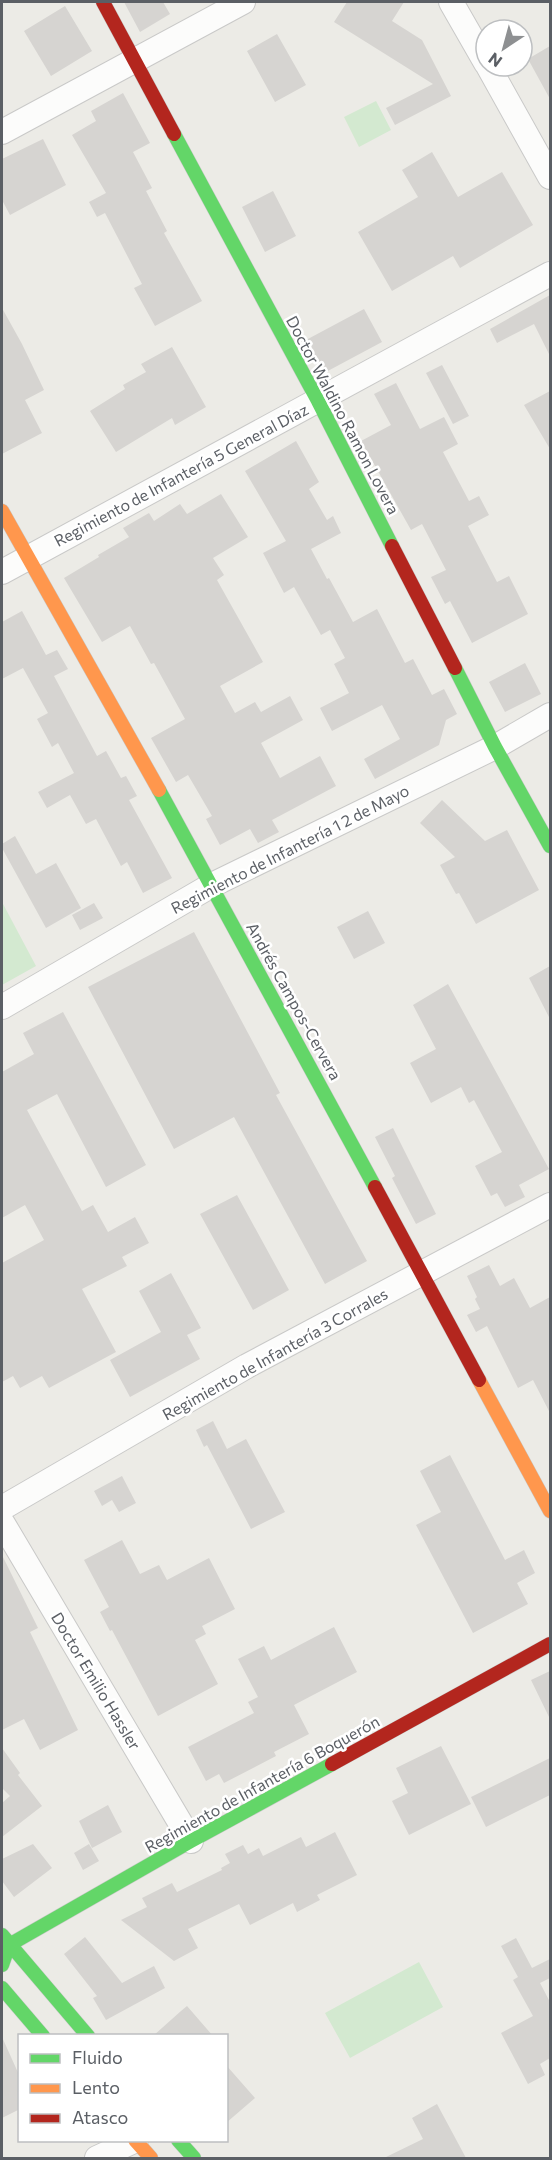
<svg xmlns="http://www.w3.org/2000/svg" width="552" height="2160" font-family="Commissioner,sans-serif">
<rect width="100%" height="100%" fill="#ecebe6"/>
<path fill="#d3e9d0" d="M376 101 391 130 359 147 344 117Z
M2 902 36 966 2 985Z
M419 1962 443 2007 350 2058 325 2013Z"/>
<path fill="#d6d4d1" d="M124 2H163L170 14 140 32Z
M347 2H404L392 21 422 40 451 96 395 125 386 108 433 84 334 22Z
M65 6 92 51 51 76 24 31Z
M277 34 306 85 275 102 247 51Z
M550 46V99L528 59Z
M123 93 150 143 133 152 152 188 146 191 167 231 164 233 202 301 155 326 134 288 142 284 105 213 97 217 89 202 106 193 72 135 96 121 91 111Z
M43 139 66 185 10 215 2 200V159Z
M432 152 458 197 502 172 533 225 460 268 453 256 392 291 358 232 418 197 402 170Z
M273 191 296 236 265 252 242 207Z
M550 295V356L534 324 497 343 490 329Z
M2 308 22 344 44 390 25 400 42 433 2 454Z
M364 309 382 342 324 373 306 340Z
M172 347 206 407 175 425 172 418 116 452 90 411 125 389 123 385 146 372 141 364Z
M442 365 469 416 453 424 426 373Z
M396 383 420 429 444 417 458 444 443 452 469 501 479 496 489 515 468 526 497 582 509 576 528 614 472 643 450 601 445 604 431 577 446 570 422 524 411 530 361 441 391 425 374 394Z
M550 391V449L524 405Z
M296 441 319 482 309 489 327 520 333 516 341 533 311 549 327 579 329 578 353 622 377 609 405 663 413 659 432 695 444 689 457 714 446 720 439 745 375 779 364 759 400 739 382 705 332 731 320 708 349 693 334 664 345 658 330 630 321 635 294 587 284 593 263 553 286 541 245 471Z
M221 494 248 537 213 558 224 575 217 580 263 662 220 686 235 713 255 702 261 712 290 696 303 720 261 743 280 778 320 756 336 786 272 820 279 832 258 843 250 829 220 845 206 819 212 816 188 775 176 782 151 738 185 719 154 663 151 664 130 626 102 642 64 578 99 557 98 555 129 537 123 528 149 513 154 521 180 504 187 514Z
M22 611 46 655 57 650 68 669 54 676 97 756 106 751 121 778 126 776 137 796 129 800 172 878 143 893 127 862 121 866 96 819 86 824 70 795 47 808 38 792 74 773 58 743 52 747 37 719 48 713 23 668 2 679V622Z
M525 663 541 694 505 712 489 682Z
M442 800 485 841 507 830 539 890 476 924 459 893 456 894 440 865 455 857 420 823Z
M15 836 36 874 56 863 81 908 46 928 2 848V844Z
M94 903 103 918 80 930 72 915Z
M368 911 385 943 354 959 337 927Z
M194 932 280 1093 276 1095 367 1261 325 1284 234 1117 174 1149 88 987Z
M550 966V1019L529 978Z
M448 984 549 1169 519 1185 525 1197 505 1207 497 1193 491 1196 475 1166 502 1152 474 1100 469 1103 461 1087 431 1103 410 1063 436 1049 413 1005Z
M63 1012 146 1165 106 1187 57 1094 27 1110 82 1211 93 1205 108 1232 135 1217 149 1243 122 1257 127 1266 82 1289 116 1352 49 1388 42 1376 20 1388 13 1376 2 1382V1263L44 1240 25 1205 2 1218V1072L34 1054 23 1033Z
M393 1128 436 1214 416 1224 392 1178 395 1176 375 1137Z
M237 1195 289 1290 253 1310 200 1214Z
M489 1265 500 1286 514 1278 530 1308 550 1297V1413L533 1380 518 1388 487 1326 476 1332 467 1315 480 1309 475 1299 477 1297 467 1276Z
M171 1273 201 1328 187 1335 200 1359 130 1397 110 1360 161 1332 139 1291Z
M213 1421 227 1449 246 1439 285 1512 251 1529 207 1445 204 1447 196 1430Z
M450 1455 505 1560 524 1550 535 1573 517 1583 528 1604 473 1633 416 1525 441 1512 420 1471Z
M122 1476 136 1503 119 1512 112 1500 102 1506 94 1491Z
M122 1540 140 1574 159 1565 167 1580 209 1558 235 1609 202 1626 206 1634 195 1640 218 1684 158 1716 112 1630 110 1631 100 1612 109 1607 84 1560Z
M2 1555 38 1628 30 1632 78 1730 40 1750 24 1719 2 1730Z
M334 1627 357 1672 294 1705 309 1734 274 1752 276 1756 224 1783 219 1774 206 1781 188 1747 254 1713 248 1702 258 1697 238 1659 264 1646 271 1660Z
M550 1671V1719L531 1680Z
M441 1746 471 1804 409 1835 392 1801 408 1793 396 1768Z
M2 1748 20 1773 18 1775 42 1806 2 1837V1803L10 1796 2 1788Z
M550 1758V1795L486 1827 471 1797Z
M108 1805 122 1832 92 1848 79 1821Z
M335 1832 357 1875 317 1895 320 1900 297 1912 293 1903 250 1925 239 1904 188 1929 198 1948 174 1961 121 1920 147 1907 142 1898 172 1883 177 1892 222 1870 221 1868 230 1863 225 1854 243 1845 248 1854 259 1848 263 1856 301 1837 306 1847Z
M33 1844 52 1868 14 1897 2 1881V1859Z
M89 1844 99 1861 83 1870 74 1853Z
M85 1937 122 1983 154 1966 165 1988 106 2020 93 1998 97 1996 64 1954Z
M516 1938 532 1968 550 1959V1978L540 1983 550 2002V2058L540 2064 545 2075 528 2084 501 2033 533 2016 513 1980 518 1977 501 1946Z
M187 2006 213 2036H153L181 2011Z
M2 2037 20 2077V2109L2 2118Z
M226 2065 255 2098 226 2123Z
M437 2104 466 2158H384L423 2139 412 2118Z"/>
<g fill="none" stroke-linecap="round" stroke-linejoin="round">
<defs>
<path id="street" d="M451 2 486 63
M488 66 550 177
M2 132 243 2
M2 572 550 274
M2 1007 212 885 495 747 550 715
M2 1508 247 1366 550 1205
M2 1522 191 1841
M97 2158 136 2140"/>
<path id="fast" d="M174 134 318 401 392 546
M455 668 495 747 550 846
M159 790 375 1187
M2 1935 88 2036
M2 1965 9 1945 191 1841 332 1764
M2 1988 43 2036
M178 2140 194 2158"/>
<path id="slow" d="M2 511 159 790
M479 1380 550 1511
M135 2140 151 2158"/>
<path id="jam" d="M103 2 174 134
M392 546 455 668
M375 1187 479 1380
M332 1764 550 1644"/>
</defs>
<use href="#street" stroke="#c9c9c8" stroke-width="26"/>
<use href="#fast" stroke="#c8c9c8" stroke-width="15"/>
<use href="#slow" stroke="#c8c9c8" stroke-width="15"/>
<use href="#jam" stroke="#c8c9c8" stroke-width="15"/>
<use href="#street" stroke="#fcfcfb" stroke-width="24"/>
<use href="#fast" stroke="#63d668" stroke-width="14"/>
<use href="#slow" stroke="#ff974d" stroke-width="14"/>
<use href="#jam" stroke="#b3261e" stroke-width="14"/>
</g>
<g text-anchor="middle" stroke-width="5" stroke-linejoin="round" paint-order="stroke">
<g font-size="16" fill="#5b5f65" stroke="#fff">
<text transform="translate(343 415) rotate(62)" y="6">Doctor Waldino Ramon Lovera</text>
<text transform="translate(181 475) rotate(-28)" y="6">Regimiento de Infantería 5 General Díaz</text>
<text transform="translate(290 849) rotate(-27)" y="6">Regimiento de Infantería 1 2 de Mayo</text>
<text transform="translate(294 1001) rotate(61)" y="6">Andrés Campos-Cervera</text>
<text transform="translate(275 1354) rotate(-29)" y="6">Regimiento de Infantería 3 Corrales</text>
<text transform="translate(96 1681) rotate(59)" y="6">Doctor Emilio Hassler</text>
<text transform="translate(262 1784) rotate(-29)" y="6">Regimiento de Infantería 6 Boquerón</text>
</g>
</g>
<rect width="552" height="2160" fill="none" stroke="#5b5f65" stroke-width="6"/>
<rect x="18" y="2034" width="210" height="108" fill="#ffffff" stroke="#bdbfc1" stroke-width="1.5"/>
<rect x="30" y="2054" width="30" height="9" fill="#63d668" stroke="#bdbfc1" stroke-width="1.5"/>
<text x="72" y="2064" font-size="18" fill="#5b5f65">Fluido</text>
<rect x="30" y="2084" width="30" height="9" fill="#ff974d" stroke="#bdbfc1" stroke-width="1.5"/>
<text x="72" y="2094" font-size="18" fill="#5b5f65">Lento</text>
<rect x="30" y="2114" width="30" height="9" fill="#b3261e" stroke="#bdbfc1" stroke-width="1.5"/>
<text x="72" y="2124" font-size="18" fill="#5b5f65">Atasco</text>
<g transform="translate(504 48) rotate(216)"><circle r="28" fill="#ffffff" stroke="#bdbfc1" stroke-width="1.5"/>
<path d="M0-4.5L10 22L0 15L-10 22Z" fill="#8e9092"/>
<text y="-9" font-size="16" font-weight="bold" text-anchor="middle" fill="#5b5f65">N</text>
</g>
</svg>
